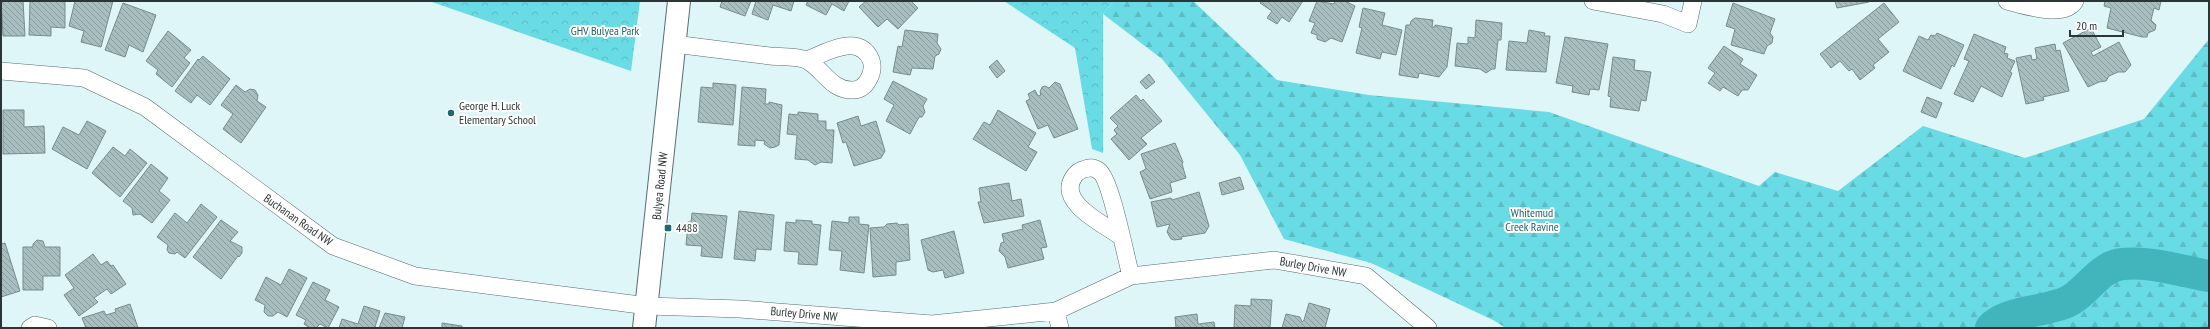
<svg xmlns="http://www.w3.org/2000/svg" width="2210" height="329" font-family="'PT Sans Narrow',sans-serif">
<defs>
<pattern id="forest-firs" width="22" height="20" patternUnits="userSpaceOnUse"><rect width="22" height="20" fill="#68dbe4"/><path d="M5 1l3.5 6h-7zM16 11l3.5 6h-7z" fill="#5abdc4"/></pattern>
<pattern id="park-crowns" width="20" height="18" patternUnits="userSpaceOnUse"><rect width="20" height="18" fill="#68dbe4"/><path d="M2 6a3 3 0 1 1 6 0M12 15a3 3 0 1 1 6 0" fill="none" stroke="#5abdc4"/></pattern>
<pattern id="building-back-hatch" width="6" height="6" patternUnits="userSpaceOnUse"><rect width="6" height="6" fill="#a7bfc0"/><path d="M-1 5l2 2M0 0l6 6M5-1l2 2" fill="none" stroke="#889c9d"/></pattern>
</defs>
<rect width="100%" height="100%" fill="#def6f8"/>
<path fill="url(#forest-firs)" d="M1114 1H1193L1277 80 1369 95 1549 112 1759 186 1775 172 1838 191 1923 126 2025 158 2144 119 2209 39V328H1506L1493 320 1371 263 1284 239 1240 155 1162 59 1103 14Z"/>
<path fill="url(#park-crowns)" d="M429 1H640L631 71Z
M1004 1H1114L1103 14V153L1092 149 1075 48Z"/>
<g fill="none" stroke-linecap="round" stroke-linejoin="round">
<path stroke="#41b4bc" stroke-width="32" d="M1991 328C2006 311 2045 312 2067 302 2087 293 2098 267 2122 264 2151 261 2181 271 2209 276"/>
</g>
<path fill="url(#building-back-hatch)" stroke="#768d8e" d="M1 1H23L25 36H3Z
M30 1H65V28L51 27V36L29 35Z
M75 1H113L101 47 81 42 84 31 69 26Z
M722 1H751L745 16 720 7Z
M756 1H794L791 11 773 5 768 20 752 14Z
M808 1H849L844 11 832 4 826 15 806 5Z
M866 1H911L918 8 898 29 887 19 878 27 859 7Z
M1262 1H1303L1289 22 1282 17 1277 24 1267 18 1272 11 1260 3Z
M1317 1 1334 4 1335 1H1345L1355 6 1342 42 1331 38 1325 42 1317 39V35L1311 33 1315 23 1309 21Z
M1835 1H1869V2L1837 8Z
M2105 1H2161L2159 10 2154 8 2151 20 2156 25 2155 30 2148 33 2147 37H2142L2107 28 2111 8 2104 6Z
M123 3 156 15 143 52 129 45 125 57 105 50Z
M1733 3 1775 19 1770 33 1773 37 1772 43 1767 46 1764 54 1731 45 1735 29 1726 26Z
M1884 3 1899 22 1878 39 1889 52 1873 65 1875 68 1860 80 1852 69 1849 71 1840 61 1831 68 1820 54Z
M1363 8 1385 13 1382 25 1402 30 1396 55 1382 52 1380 59 1356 53 1362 28 1359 27Z
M1415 18 1433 20 1432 27H1435V25L1452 28 1447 67 1439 77 1419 73 1418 78 1399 75 1406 25H1410L1411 21Z
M1476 20 1502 23 1501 40H1498L1495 69H1492L1486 73 1480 69 1455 66 1457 43 1468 44V37L1475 38Z
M2091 28 2101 47 2091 52 2093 56 2119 42 2131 65 2125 72H2118L2109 76 2106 81 2099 82 2088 87 2063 43Z
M905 30 938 34 937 43 941 49 939 54 935 56 933 69 912 68 910 75 893 72 898 46 902 47Z
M1529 30 1545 33 1544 36H1550L1546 72 1506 70 1509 41 1527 43Z
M168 31 191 50 184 58 190 63 172 87 156 74 158 70 146 61Z
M1937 33 1964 45 1954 67 1952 65 1941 89 1903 71 1919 36 1928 40 1931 35 1935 36Z
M1974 34 2006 47 2004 53 2008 54 2007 58 2015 61 2010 72 2012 73 2002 97 1981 86 1973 102 1954 94 1969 61 1964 59Z
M1565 37 1608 44 1599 90 1590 89 1589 95 1572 92 1573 86 1556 83Z
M2055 44 2056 51 2060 50 2069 91 2043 97 2044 100 2026 104 2016 58 2031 55 2032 60 2037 59 2035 48Z
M1724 46 1743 59 1740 64 1757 75 1748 90H1742L1738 96 1723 87 1720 91 1708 83 1715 73 1708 68Z
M203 56 230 79 210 105 197 95 191 103 175 91 198 59 199 60Z
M1613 57 1635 60 1634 70 1651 72 1646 101 1641 100 1639 111 1610 107 1611 97 1608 96Z
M997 60 1005 71 997 78 989 67Z
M1149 74 1155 82 1146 89 1140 82Z
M893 81 927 99 923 106 925 112 922 117H919L910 134 886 121 894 105 884 99Z
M1055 82 1060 84 1078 129 1054 138 1048 125 1038 129 1026 101 1030 99 1028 94 1035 90 1038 96 1041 95 1040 92 1042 87 1045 86 1049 88Z
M713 83 736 85 733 125 698 122 701 87 713 88Z
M236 85 245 92 250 89 255 90 258 95 257 101 266 107 241 143 223 129 233 114 221 105Z
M742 87 766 89 765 104H769V102L782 105 779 145 775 147 770 148 764 144 765 141 755 140V146L738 145Z
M1136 95 1141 101 1143 99 1162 121 1141 138 1147 144 1129 160 1111 139 1117 134 1114 130 1118 126 1110 118Z
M1927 97 1942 103 1936 118 1921 112Z
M3 110H24V127L44 126 45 153 3 154Z
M998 110 1036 133 1028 147 1037 152 1026 171 973 139 984 122 990 125Z
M798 112 818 114V121H826V130H834L832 163 821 162 815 165 808 160 795 159 797 135 787 134 789 114 798 115Z
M858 116 861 126 876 121 885 151 881 158 854 166 846 142 843 143 837 123Z
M87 121 106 131 87 169 52 149 63 127 79 135Z
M1175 143 1183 162 1182 164 1186 178 1170 183 1172 192 1150 199 1140 172 1146 169 1141 154Z
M113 147 125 156 130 149 147 163 120 197 92 173Z
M151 164 168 178 159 191 170 200 152 223 140 214 133 215 132 208 123 201Z
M1240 177 1244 189 1222 195 1219 183Z
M1009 183 1012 201 1021 199 1024 216 984 223 978 202H981L979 188Z
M1199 192 1209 226 1205 233 1181 237 1182 239 1174 240 1171 239 1167 232 1170 224 1157 227 1151 202 1171 198 1172 200Z
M201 204 217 217 185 258 177 252 175 254 169 253 167 250 168 245 157 237 175 213 187 223Z
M739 211 774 215 771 250 756 249 755 261 734 259Z
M692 213 727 216 722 258 701 256 702 246 686 245 688 222H691Z
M849 217H859V224L869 225 864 273 840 270 842 251 829 250 832 221 849 223Z
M221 220 238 232 230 241 242 247V253L239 257 238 256 221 279 193 257Z
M796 220 812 221V224L821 225 817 265 798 264 799 252 784 251 786 222 796 223Z
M1040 220 1047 247 1041 248 1044 259 1008 268 1005 257 999 251 1001 243 1004 242 1002 234 1023 229 1022 225Z
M897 223 899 225 908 224 910 260 896 262V275L873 277 870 228 884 227 887 224Z
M954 231 964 273 945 278 943 270 933 272 928 270 921 240Z
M37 240 43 241 45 247H60V276H43V290H23V247H33V244Z
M5 243 20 291 1 297V244Z
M93 254 101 265 107 261 111 266 113 265 126 284 111 294 107 289 94 298 98 302 79 316 64 295 74 288 65 275Z
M289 269 307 278 287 317 278 312 273 316H268L264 312 265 305 255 300 266 277 281 285Z
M313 282 330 290 325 300 339 307 328 328 320 324 316 328H310L304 324 306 320 296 315Z
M1251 299 1272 300 1270 328H1234L1235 305 1251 306Z
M1309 303 1330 309 1325 328H1282L1286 314 1300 317 1302 322 1304 320Z
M130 304 138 328H86L82 318 104 311 106 315 116 312 115 309Z
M364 306 380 311 375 327 378 328H339L342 319 358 324Z
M385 313 405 317 402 328H379Z
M1197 314 1198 324 1214 322 1215 328H1176L1175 317Z
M442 323 462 326V328H442Z"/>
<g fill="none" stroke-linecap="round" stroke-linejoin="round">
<defs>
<path id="street" d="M1593 1 1663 14 1688 24 1693 1
M2007 1C2023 5 2064 19 2075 1
M674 44C706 48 738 52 770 56 781 57 796 56 806 60 822 67 831 92 854 90 867 89 875 71 871 60 859 32 825 53 807 60
M1 71 84 78 145 107 333 246 415 276 648 306 740 309 932 324 1056 311 1131 276 1274 260 1366 276 1428 328
M1120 236C1104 224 1058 203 1073 178 1076 173 1080 170 1085 169 1090 167 1095 168 1099 171 1111 179 1126 259 1131 276
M1056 311 1060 328
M30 328 35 325 48 328"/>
<path id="secondary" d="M644 328 679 1"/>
</defs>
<use href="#street" stroke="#576c6e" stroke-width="18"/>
<use href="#secondary" stroke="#576c6e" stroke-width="24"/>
<use href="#street" stroke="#fff" stroke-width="17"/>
<use href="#secondary" stroke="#fff" stroke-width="22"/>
</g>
<g fill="#1d696f" stroke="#fefefe" stroke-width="1.5">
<circle cx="451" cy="113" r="4"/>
<rect x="664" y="224" width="8" height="8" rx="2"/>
</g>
<g text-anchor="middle" stroke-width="4" stroke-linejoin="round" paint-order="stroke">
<g font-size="12" fill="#246267" stroke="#fefefe">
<text x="605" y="35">GHV Bulyea Park</text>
<text x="1532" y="217">Whitemud<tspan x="1532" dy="14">Creek Ravine</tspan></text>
</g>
<g font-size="12" fill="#2c3536" stroke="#fefefe" text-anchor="start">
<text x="459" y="110">George H. Luck<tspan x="459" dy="14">Elementary School</tspan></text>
<text x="676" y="232">4488</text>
</g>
<g font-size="12" fill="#2c3536" stroke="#fefefe">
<text transform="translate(660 186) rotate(-84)" y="4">Bulyea Road NW</text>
<text transform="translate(298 220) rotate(35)" y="4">Buchanan Road NW</text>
<text transform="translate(1313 267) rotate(10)" y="4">Burley Drive NW</text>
<text transform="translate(804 314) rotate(5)" y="4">Burley Drive NW</text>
</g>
</g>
<rect width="2210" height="329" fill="none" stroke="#2c3536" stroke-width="4"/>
<path d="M2070 30v6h53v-6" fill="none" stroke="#2c3536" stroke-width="2"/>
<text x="2076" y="30" font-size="12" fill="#2c3536" stroke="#fefefe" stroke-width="3" paint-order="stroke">20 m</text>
</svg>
